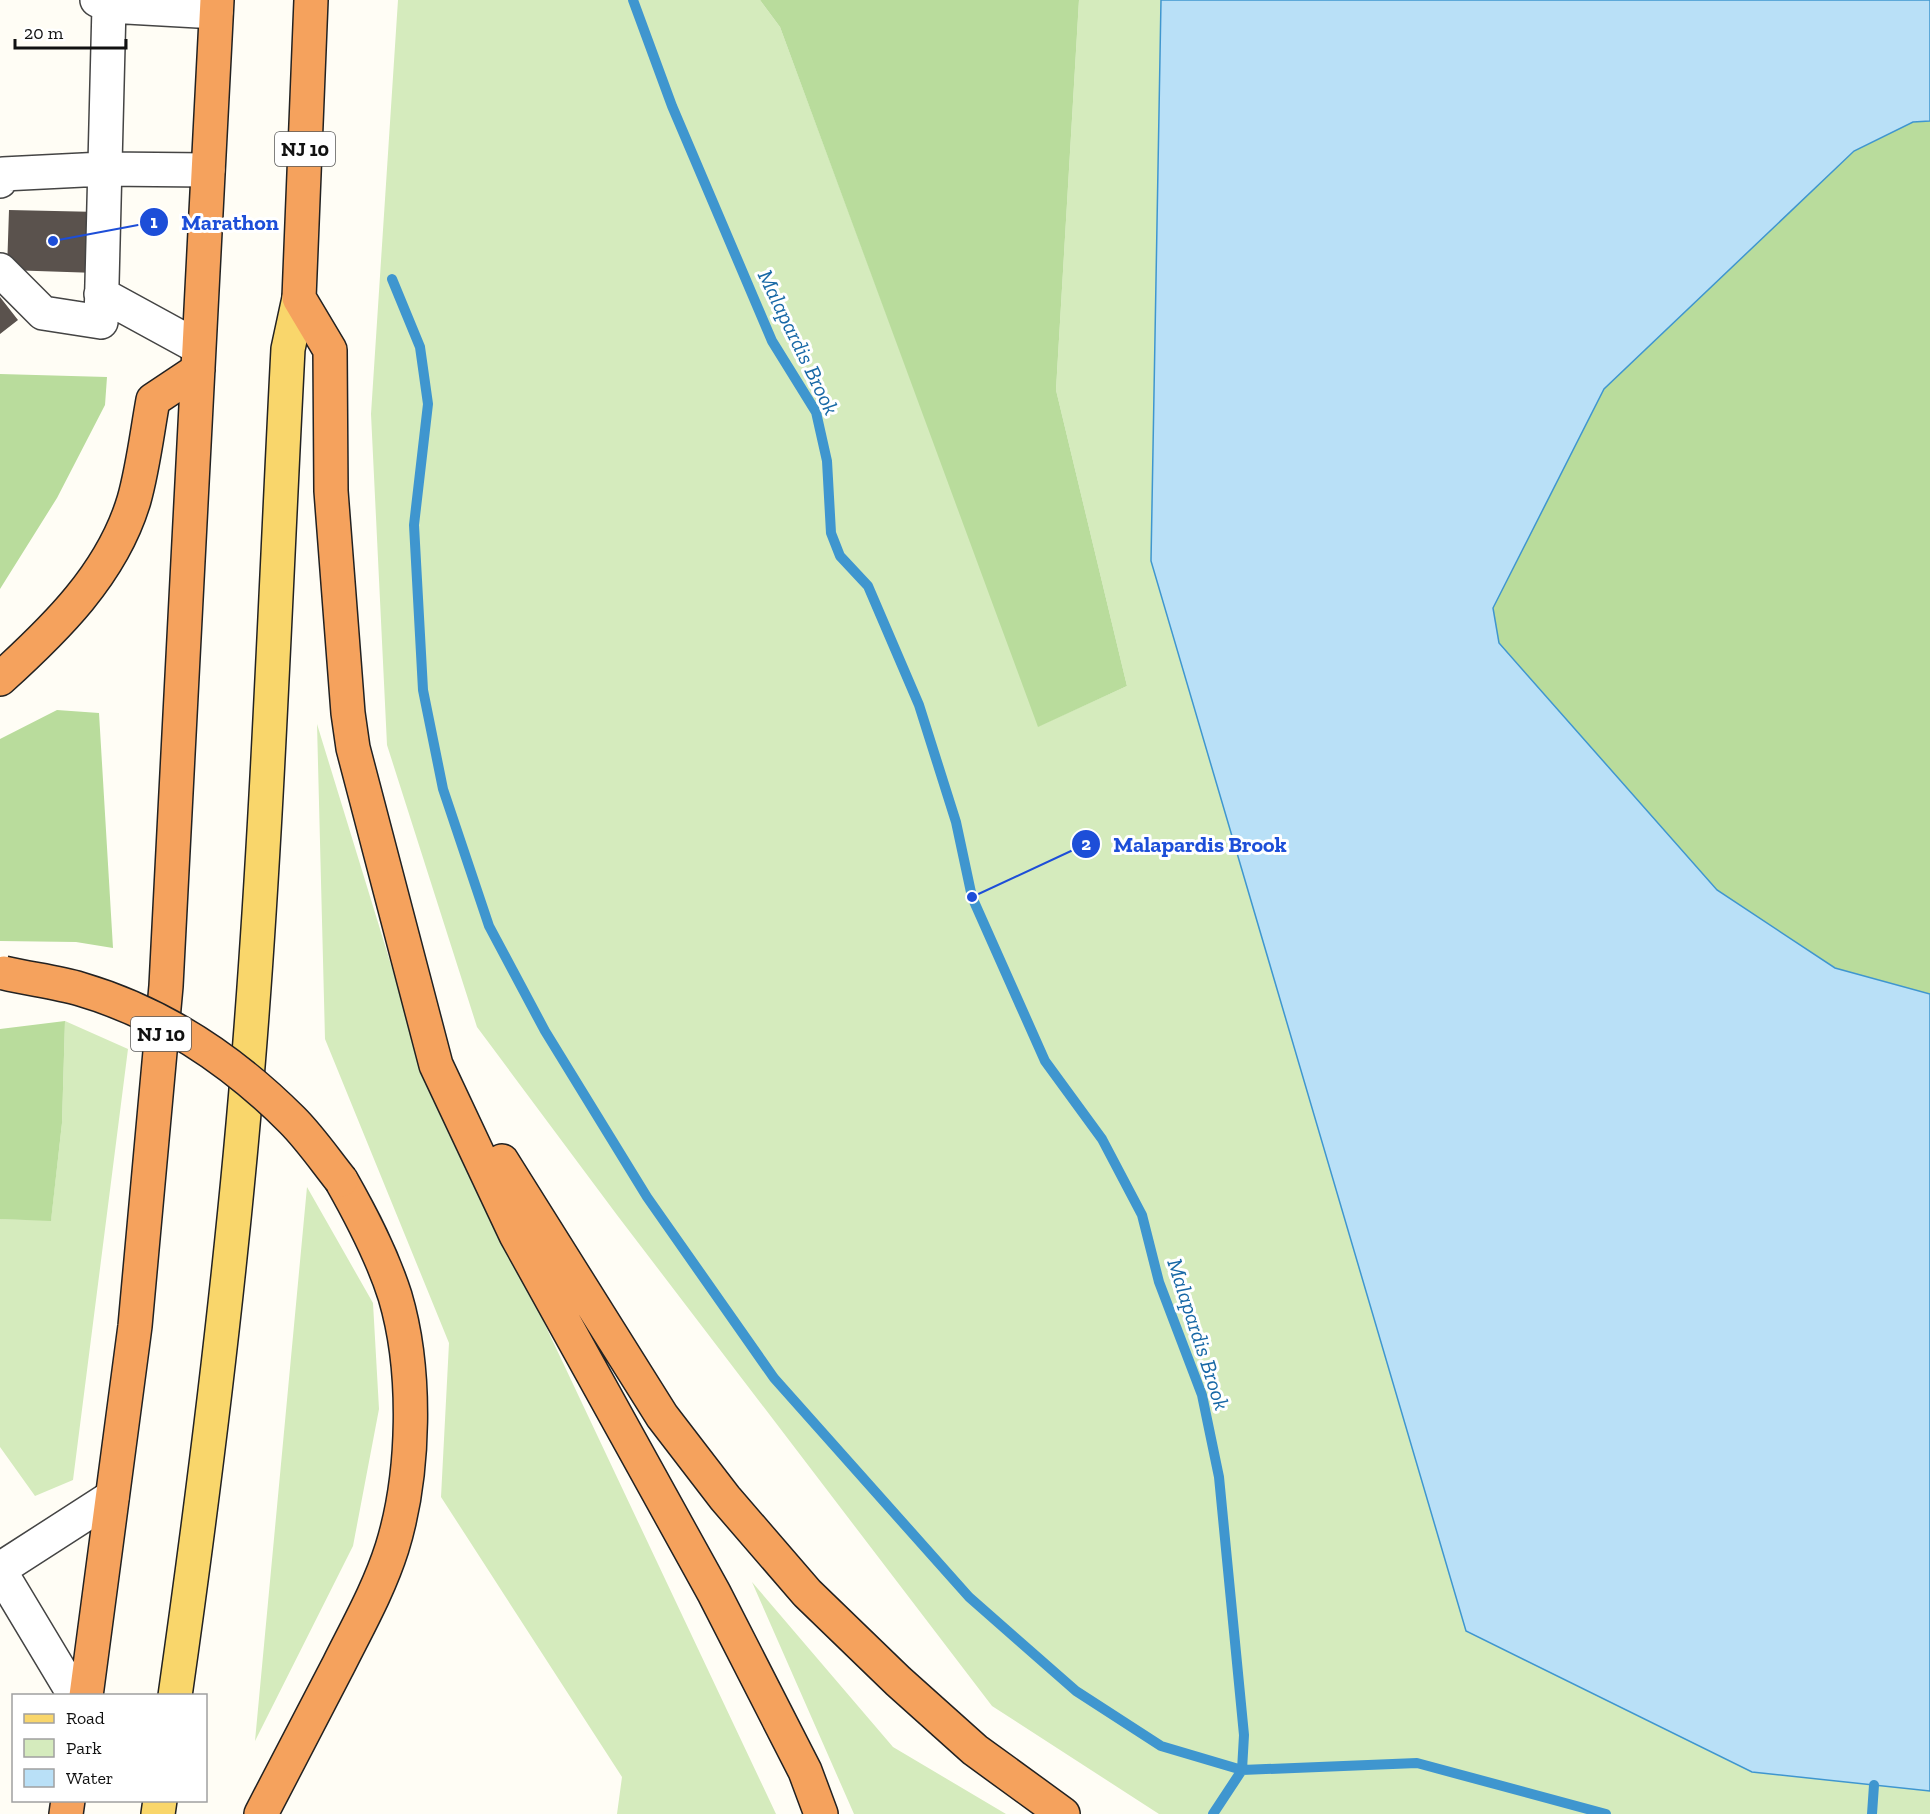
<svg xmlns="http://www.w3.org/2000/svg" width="1930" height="1814" font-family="'Zilla Slab',serif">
<rect width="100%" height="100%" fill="#fffdf5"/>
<path fill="#d5ebbd" d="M398 0H760L780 27 1039 726 1127 686 1056 390 1079 0H1161L1151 561 1752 1772 1930 1791V1814H1159L992 1706 617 1215 477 1027 387 745 371 414Z
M317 724 431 1095 522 1276 776 1814H617L622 1777 441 1497 449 1343 325 1039Z
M65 1021 128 1049 73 1480 35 1496 0 1447V1219L51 1220 62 1123Z
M307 1187 373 1303 379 1409 353 1546 255 1741Z
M752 1582 893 1747 1006 1814H854Z"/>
<path fill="#b9dc9c" d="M760 0H1079L1056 390 1127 686 1038 727 780 27Z
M1930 121V994L1835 968 1717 890 1499 643 1493 608 1604 389 1854 151 1913 122Z
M0 374 107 377 105 405 57 498 0 589Z
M57 710 99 713 113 948 76 942 0 941V739Z
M65 1021 62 1123 51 1221 0 1219V1029Z"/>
<path fill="#b9e0f7" stroke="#3f96cf" stroke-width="1.5" d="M1161 0H1930V121L1913 122 1854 151 1604 389 1493 608 1499 643 1717 890 1835 968 1930 994V1791L1752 1772 1466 1631 1151 561Z"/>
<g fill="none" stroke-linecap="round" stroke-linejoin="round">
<path stroke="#3f96cf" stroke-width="10" d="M633 0 672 106 772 341 816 412 827 461 831 533 840 556 868 586 919 705 956 822 972 897 1045 1061 1102 1139 1142 1215 1159 1282 1202 1395 1219 1477 1244 1735 1242 1770 1213 1814
M392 279 420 347 428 404 414 525 423 690 443 789 489 926 545 1031 647 1197 774 1378 969 1597 1076 1691 1161 1746 1242 1770 1417 1763 1606 1814
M1872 1814 1874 1785"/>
</g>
<path fill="#5a524d" d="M9 210 100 212 97 273 7 270Z
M0 297 18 320 0 334Z"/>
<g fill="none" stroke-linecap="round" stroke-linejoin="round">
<defs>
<path id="minor" d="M97 0 109 6 216 12
M0 181 3 174 103 169 208 170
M0 270 43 313 101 322 109 6
M101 294 198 347
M0 1569 112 1497
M0 1571 75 1696"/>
<path id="major" d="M175 1696C206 1478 233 1260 250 1041 268 811 276 579 288 349L299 298
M158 1814 160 1800"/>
<path id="highway" d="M311 0 299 298 330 350 331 491 348 713 353 748 436 1065 516 1235 714 1593 805 1771 821 1814
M0 679C55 629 112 574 134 500 143 468 147 433 153 400L198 370
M502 1161 662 1416 725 1498 807 1593 898 1681 975 1750 1063 1814
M86 1696 135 1326 166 986 217 0
M66 1814 68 1800
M261 1814C287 1764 313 1714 339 1664 358 1626 379 1589 392 1548 415 1474 417 1370 395 1296 382 1255 362 1217 341 1180"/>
</defs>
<use href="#minor" stroke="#444" stroke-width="36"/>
<use href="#major" stroke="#222" stroke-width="36"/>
<use href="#highway" stroke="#222" stroke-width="36"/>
<use href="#minor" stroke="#fff" stroke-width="33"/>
<use href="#major" stroke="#f9d66b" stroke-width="33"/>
<use href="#highway" stroke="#f5a25d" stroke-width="33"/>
<defs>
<path id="highway-bridge" d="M4 973C29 979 56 982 80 989 162 1013 232 1060 292 1120 310 1138 325 1160 341 1180"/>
</defs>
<use href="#highway-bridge" stroke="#222" stroke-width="36" stroke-linecap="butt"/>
<use href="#highway-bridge" stroke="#f5a25d" stroke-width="33"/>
</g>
<g text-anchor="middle" stroke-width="6" stroke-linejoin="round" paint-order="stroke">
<g fill="#fff" stroke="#585858" stroke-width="1.5">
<rect x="275" y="132" width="60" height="34" rx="4.5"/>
<rect x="131" y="1017" width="60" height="34" rx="4.5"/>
</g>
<g font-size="20" font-weight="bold" fill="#111">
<text x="305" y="156">NJ 10</text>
<text x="161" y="1041">NJ 10</text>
</g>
<g font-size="22" font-style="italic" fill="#1768a6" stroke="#fff">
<text transform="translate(799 342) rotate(64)" y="8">Malapardis Brook</text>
<text transform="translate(1199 1334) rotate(72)" y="8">Malapardis Brook</text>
</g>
</g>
<path fill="none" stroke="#1d4ed8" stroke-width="2" d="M53 241L154 222M972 897L1086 844"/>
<g fill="#1d4ed8" stroke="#fff" stroke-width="2">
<circle cx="53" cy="241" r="6"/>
<circle cx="972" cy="897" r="6"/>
<circle cx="154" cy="222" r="15"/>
<circle cx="1086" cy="844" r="15"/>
</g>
<g font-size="18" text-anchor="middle" font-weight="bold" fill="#fff">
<text x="154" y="228">1</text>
<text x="1086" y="850">2</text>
</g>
<g font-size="22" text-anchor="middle" font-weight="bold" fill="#1d4ed8" stroke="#fff" stroke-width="6" stroke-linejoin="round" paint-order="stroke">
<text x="230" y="230">Marathon</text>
<text x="1200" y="852">Malapardis Brook</text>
</g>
<rect x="12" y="1694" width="195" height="108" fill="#ffffff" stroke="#a0a0a0" stroke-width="1.5"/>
<rect x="24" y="1714" width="30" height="9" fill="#f9d66b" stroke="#a0a0a0" stroke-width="1.5"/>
<text x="66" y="1724" font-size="18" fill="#111111">Road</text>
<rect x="24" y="1739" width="30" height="18" fill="#d5ebbd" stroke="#a0a0a0" stroke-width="1.5"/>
<text x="66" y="1754" font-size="18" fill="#111111">Park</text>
<rect x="24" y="1769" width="30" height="18" fill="#b9e0f7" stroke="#a0a0a0" stroke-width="1.5"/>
<text x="66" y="1784" font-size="18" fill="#111111">Water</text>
<path d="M15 39v9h111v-9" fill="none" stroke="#111111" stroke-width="3"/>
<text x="24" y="39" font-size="18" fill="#111111" stroke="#ffffff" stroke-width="4.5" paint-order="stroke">20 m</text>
</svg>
